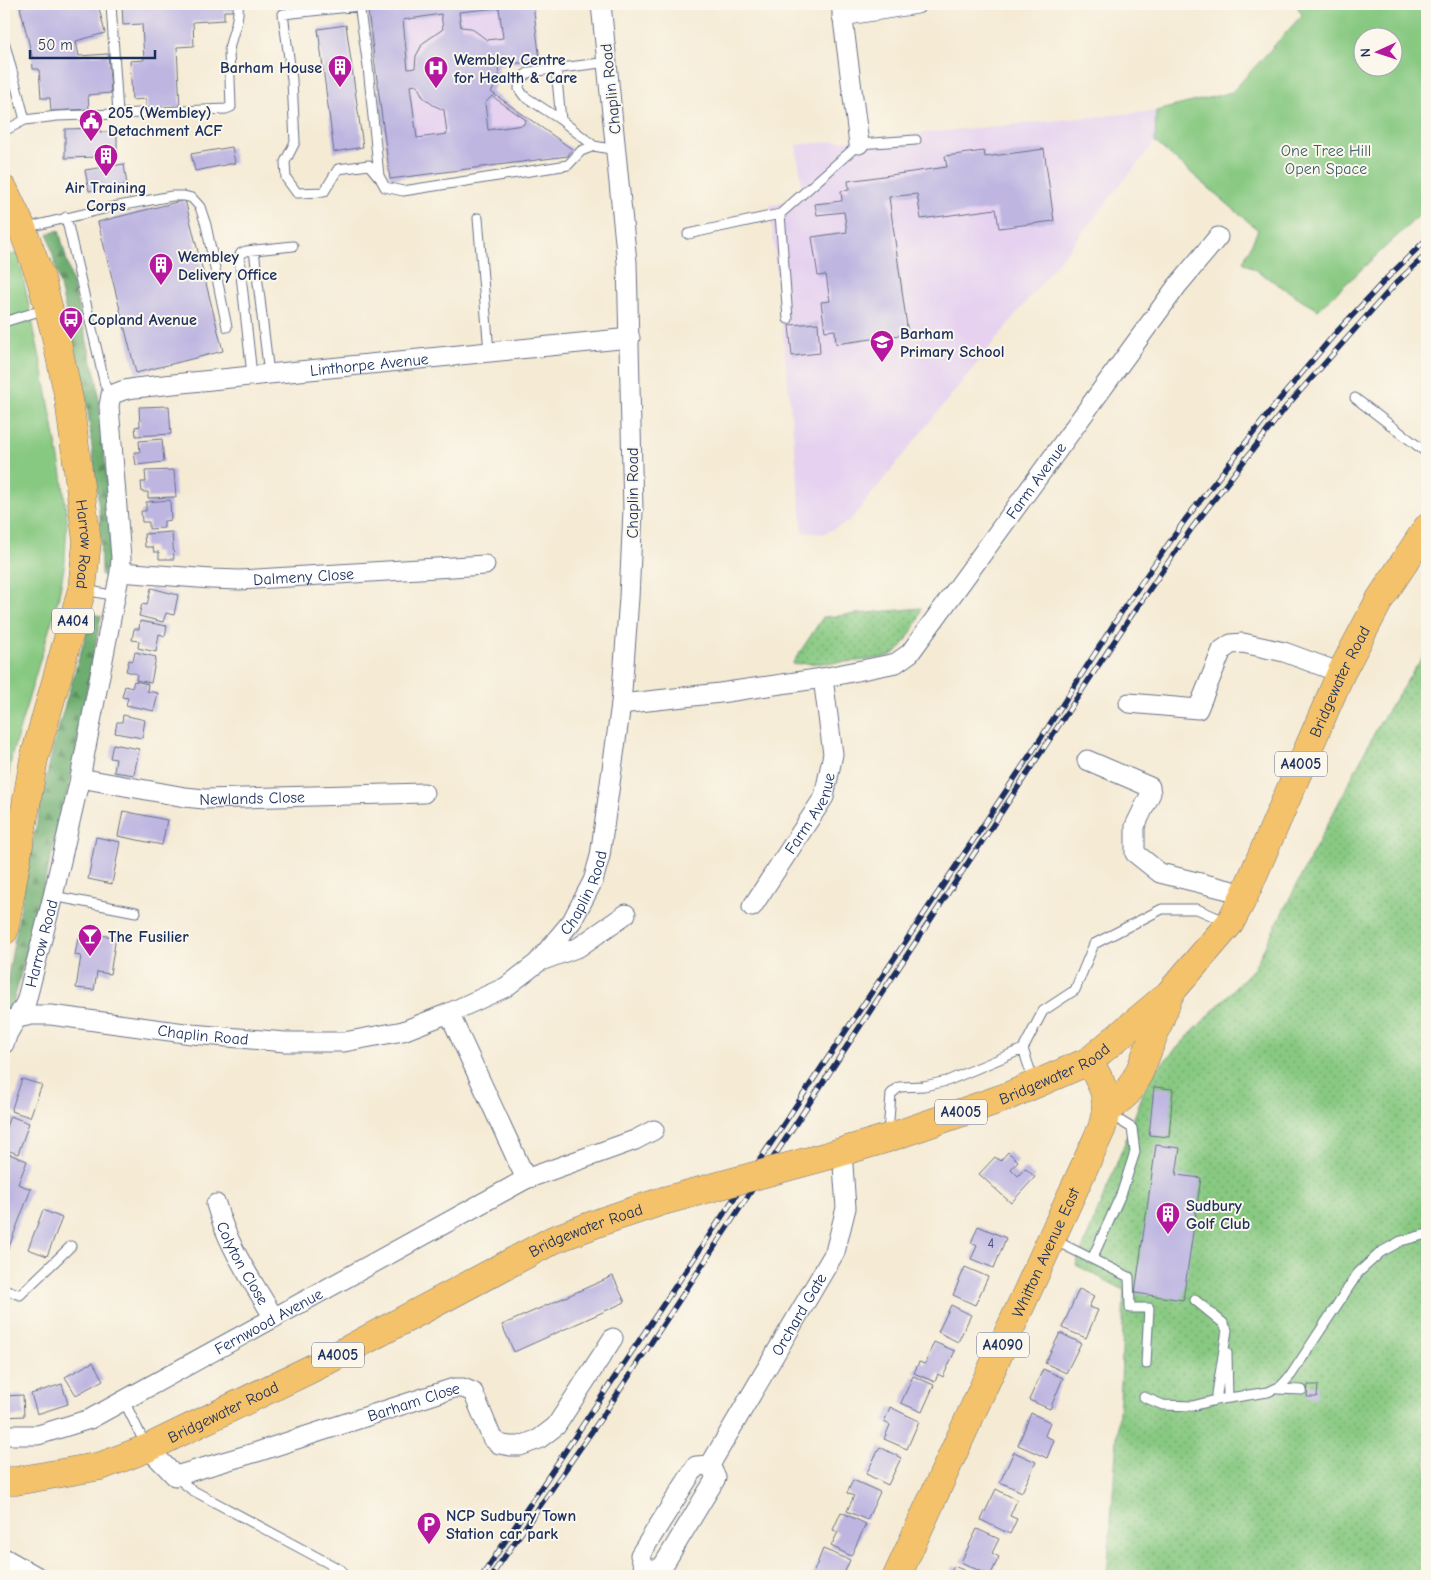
<svg xmlns="http://www.w3.org/2000/svg" width="1431" height="1580" font-family="'Comic Neue',sans-serif">
<defs>
<pattern id="grass-dots" width="8" height="8" patternUnits="userSpaceOnUse" patternTransform="scale(1.25)"><rect width="8" height="8" fill="#88c982"/><path d="M2 2h.1M6 6h.1" fill="none" stroke="#6ea46e" stroke-width="1.8" stroke-linecap="round"/></pattern>
<pattern id="forest-firs" width="22" height="20" patternUnits="userSpaceOnUse" patternTransform="scale(1.25)"><rect width="22" height="20" fill="#6ead70"/><path d="M5 1l3.5 6h-7zM16 11l3.5 6h-7z" fill="#5a8d5f"/></pattern>
</defs>
<rect width="100%" height="100%" fill="#fbf7ec"/>
<filter id="ink" filterUnits="userSpaceOnUse"><feTurbulence type="fractalNoise" baseFrequency=".02" numOctaves="2"/><feDisplacementMap in="SourceGraphic" scale="10" xChannelSelector="R" yChannelSelector="G"/><feConvolveMatrix kernelMatrix="1 2 1 2 8 2 1 2 1" color-interpolation-filters="sRGB"/></filter>
<filter id="wash" filterUnits="userSpaceOnUse"><feTurbulence type="fractalNoise" baseFrequency=".0096" numOctaves="4" result="noise"/><feDisplacementMap in="SourceGraphic" scale="20" xChannelSelector="R" yChannelSelector="G"/><feGaussianBlur stdDeviation="1.12" result="paint"/><feColorMatrix in="noise" values="0 0 0 0 0 0 0 0 0 0 0 0 0 0 0 0 0 1.4 0 .05"/><feComposite in="paint" operator="in"/></filter>
<g filter="url(#wash)">
<rect width="100%" height="100%" fill="#f5ebd5"/>
<path fill="#e6d2f0" d="M367 4H533L540 61 499 65V75L496 85 491 92 572 149 568 156 390 179Z
M1156 111 1155 142 850 521 823 534 803 532 770 205 804 200 796 145Z"/>
<path fill="url(#grass-dots)" stroke="#527c70" d="M921 608C920 618 917 623 911 632 907 639 902 648 895 653 882 663 812 663 792 664L823 617Z
M1427 650V1576H1107L1121 1383 1124 1290 1076 1265 1124 1145 1149 1077 1254 968 1379 724Z"/>
<path fill="url(#forest-firs)" stroke="#446e67" d="M59 230 97 381 107 482 112 550 110 577 101 575 100 518 87 404 48 234Z
M92 614 101 616 69 787 12 1008 4 1009V997L30 855 54 742Z"/>
<path fill="#88c982" stroke="#527c70" fill-rule="evenodd" d="M1296 4H1427V208L1318 310 1243 262 1258 230 1155 142 1156 111 1232 92 1302 15ZM1364 38H1394V68H1364Z
M18 253 44 377 62 475 67 519 65 562 58 600 12 754 4 809V257Z"/>
<g id="blocks">
<path fill="#beb6e1" fill-rule="evenodd" d="M35 4H98L105 33 76 41 79 56 108 54 111 93 88 95 89 109 51 111 50 98H41L39 69H33L32 56 20 7Z
M122 4H234V11H224V20L193 22 194 46 177 47 180 108 146 110V99L132 100 130 61 144 60 142 24 123 25Z
M367 4H533L540 61 498 65 499 75 496 85 491 92 572 149 568 156 390 179ZM499 8 503 38 487 40 471 28 461 27 459 12ZM441 14 443 29 423 43 416 56 415 68 408 69 403 20ZM417 85 423 97 433 105 444 110 447 134 417 138 410 86ZM492 96 526 120 523 125 488 130 485 103Z
M346 25 363 147 334 152 318 29Z
M100 128V132H117V151L99 152V157L65 158V129Z
M232 147 235 163 195 171 191 154Z
M1044 149 1054 221 999 228 996 209 921 219 917 194 889 197 908 334 836 344 835 330 825 331 821 302 830 301 826 275 818 276 812 237 847 232 844 212 817 215 815 204 842 201 841 191 849 190 848 181 947 167 945 156 984 151 985 157Z
M124 164 127 185 89 191 85 170Z
M185 200 223 351 136 373 98 222Z
M818 323 820 353 792 356 789 325Z
M169 406 171 434 136 436 135 427 140 426 139 407Z
M162 439 164 462 136 465 134 452H140L139 441Z
M174 470 176 497 148 498V492H142L141 482H146L145 471Z
M170 500 171 520 164 521V528L149 529V522H142L141 511H146V502Z
M172 532 174 559H159V552H154L153 547H145L144 534Z
M151 588 178 595 174 615 166 613 163 622 139 616 142 604 147 605Z
M140 621 167 626 165 636 159 634 156 652 138 648 139 641 132 640 134 629H139Z
M135 652 156 657 151 683 136 680 137 674 126 671 129 660 133 661Z
M134 681 148 684 147 691 158 693 154 711 126 705 128 698 122 697 125 686 132 688Z
M123 715 145 720 142 738 115 733 117 722H122Z
M113 744 139 749 134 775 114 772 116 759 110 758Z
M123 811 167 820 162 845 118 836Z
M96 837 120 842 112 884 88 879Z
M97 935 116 937 110 974 97 972 94 990 76 988 81 956 75 955 78 938 97 940Z
M22 1079 42 1085 30 1117 11 1111Z
M1154 1087 1173 1089 1169 1137 1149 1135Z
M10 1116 29 1123 18 1154 4 1149V1132Z
M1156 1145 1180 1148 1176 1175 1201 1178 1183 1300 1135 1293Z
M4 1152 27 1161 18 1184 31 1189 4 1260Z
M1008 1152 1018 1161 1011 1169 1018 1176 1025 1168 1035 1177 1011 1203 979 1174 995 1157 1000 1161Z
M43 1210 62 1218 47 1256 28 1249Z
M978 1226 1006 1238 994 1268 971 1259 977 1246 971 1243Z
M965 1267 988 1277 975 1305 953 1295Z
M613 1276 625 1302 514 1352 502 1325Z
M1079 1289 1094 1296 1089 1307 1098 1310 1086 1338 1062 1328Z
M951 1305 971 1315 958 1342 938 1332Z
M1060 1333 1081 1343 1066 1373 1045 1363Z
M934 1342 955 1351 943 1377 938 1374 935 1382 914 1373 919 1362 925 1364Z
M93 1362 103 1380 76 1395 65 1377Z
M1043 1369 1063 1378 1050 1409 1029 1400Z
M913 1376 934 1385 922 1412 901 1403Z
M62 1384 68 1404 37 1414 31 1394Z
M1308 1385H1318L1317 1397H1307Z
M23 1395 24 1416 4 1417V1396Z
M890 1407 919 1421 907 1449 884 1439 890 1425 884 1422Z
M1031 1413 1050 1422 1045 1436 1054 1440 1047 1458 1018 1445Z
M880 1447 901 1458 888 1485 866 1474Z
M1014 1452 1036 1462 1022 1492 1000 1482Z
M853 1480 880 1492 867 1520 847 1511 854 1496 847 1493Z
M996 1489 1017 1500 1010 1516 1017 1519 1010 1534 981 1520Z
M841 1512 866 1524 851 1556 831 1546 838 1532 833 1530Z
M977 1529 999 1539 992 1553 999 1557 990 1576 961 1562Z
M823 1549 850 1560 843 1576H812Z
M954 1566 977 1576H949Z"/>
</g>
</g>
<g filter="url(#ink)">
<use href="#blocks" fill-opacity="0" stroke="#677188" stroke-width="1"/>
<g fill="none" stroke-linecap="round" stroke-linejoin="round">
<defs>
<path id="lane" d="M359 4 368 67 379 176 385 187 403 191 568 165 581 151 594 146
M359 6 283 14 292 80 295 142 285 162 286 178 297 193 324 192 338 169 369 165 378 176
M4 41 25 120
M608 62 530 72C522 76 519 80 519 89L524 96 561 120 594 146 616 150
M556 69 561 120
M118 114 226 109 231 107 229 51C231 34 240 21 238 4
M4 131 25 120 57 116 118 114 111 4
M66 217 105 385 111 395
M478 218 489 352
M25 228 108 208 172 196H184L192 198 200 207 206 225 227 327
M688 234 780 214
M254 250 269 374
M788 319 780 214 859 144 916 140
M4 322 46 309
M252 375 239 257 241 253 246 251 293 246
M1355 398 1427 453
M86 590 115 596
M53 896 136 912
M1023 1049 1034 1082
M888 1133 891 1094 899 1087 924 1086 947 1081 1023 1049 1043 1011 1075 990 1094 944 1162 909H1197L1227 922
M1054 1240 1092 1259 1122 1192 1135 1152 1132 1128 1109 1114
M1092 1259 1129 1277 1130 1308H1149L1146 1364
M4 1289 20 1295 71 1246
M1227 1353 1228 1398
M1277 1389 1302 1390
M1144 1397 1163 1405 1192 1406 1216 1400 1227 1330 1223 1323 1195 1300
M1216 1400 1268 1392 1281 1386 1291 1375 1358 1273 1381 1252 1401 1241 1427 1234
M124 1401 146 1446
M176 1477 192 1490 341 1570"/>
<g id="street">
<path d="M841 4 859 144"/>
<path d="M842 16 917 4"/>
<path id="s1" d="M120 572 211 579 240 580 485 565"/>
<path d="M1129 703 1198 709 1222 650 1231 644 1243 643 1284 652 1341 673"/>
<path id="s2" d="M621 704 720 693 823 678 896 663 910 653 1177 286 1218 237"/>
<path d="M1087 760 1150 787 1151 793 1135 826V853L1160 873 1245 894"/>
<path id="s3" d="M80 778 185 797 204 799 424 793"/>
<path id="s4" d="M752 907 824 797 833 754 823 678"/>
<path d="M538 962 579 947 626 914"/>
<path d="M449 1013 526 1179"/>
<path id="s5" d="M4 1021 32 1015H51L192 1034 285 1042H344L403 1031 449 1013 506 987 537 963 572 921 593 881 600 856 621 704 629 598 633 510 627 262 601 4"/>
<path id="s6" d="M4 1044 8 1033 26 1002 53 896 80 778 120 572 121 558 109 406 111 395 124 390 135 388 269 374 630 338"/>
<path id="s7" d="M216 1204C228 1247 252 1280 274 1318"/>
<path id="s8" d="M4 1435H38L90 1419 526 1179 635 1140 654 1130"/>
<path id="s9" d="M148 1448 175 1476 257 1452 454 1388H463L473 1392 492 1438 499 1444 510 1446H520L539 1439 556 1426 613 1338"/>
<path id="s10" d="M710 1465 835 1252 846 1208 842 1151"/>
<path d="M4 1558 36 1576"/>
<path d="M645 1569H661L716 1478 710 1465"/>
<path d="M645 1569 640 1555 696 1466 710 1465"/>
</g>
<g id="primary">
<path id="s11" d="M4 190 22 228 41 279 55 333 69 399 87 542 82 589 34 759 4 931"/>
<path d="M1106 1112 1127 1093 1139 1073 1169 996"/>
<path id="s12" d="M831 1155 888 1138 1006 1097 1089 1061 1169 994 1230 923 1245 894 1341 673 1380 599 1427 528"/>
<path id="s13" d="M4 1481H16L101 1466 148 1448 317 1366 553 1240 603 1221 663 1201"/>
<path id="s14" d="M897 1576 1102 1128C1111 1097 1104 1088 1089 1061"/>
</g>
</defs>
<use href="#lane" stroke="#677188" stroke-width="11"/>
<use href="#street" stroke="#677188" stroke-width="21"/>
<use href="#primary" stroke="#677188" stroke-width="29"/>
<use href="#lane" stroke="#fff" stroke-width="9"/>
<use href="#street" stroke="#fff" stroke-width="19"/>
<use href="#primary" stroke="#f4c26a" stroke-width="28"/>
<defs>
<path id="rail" d="M494 1572 604 1414 1129 619 1192 528 1286 407 1396 283 1427 254
M482 1576 1034 749 1126 605 1185 520 1280 399 1333 336 1388 277 1427 239"/>
</defs>
<use href="#rail" stroke="#1b2f5e" stroke-width="5.5"/>
<use href="#rail" stroke="#fbf7ec" stroke-width="4" stroke-dasharray="11" stroke-linecap="butt"/>
<defs>
<path id="primary-bridge" d="M663 1201 831 1155"/>
</defs>
<use href="#primary-bridge" stroke="#677188" stroke-width="29" stroke-linecap="butt"/>
<use href="#primary-bridge" stroke="#f4c26a" stroke-width="28"/>
</g>
</g>
<defs>
<symbol id="building-pin" viewBox="-11 -11 22 30"><path d="M0 17L-7.5 6A9.5 9.5 0 1 1 7.5 6Z" fill="#b5179e" stroke="#fbf7ec"/><path d="M-4-6H4V6H1V3H-1V6H-4ZM-2.5-4.3h1.7v1.8h-1.7ZM.8-4.3h1.7v1.8H.8ZM-2.5-1h1.7V.8h-1.7ZM.8-1h1.7V.8H.8Z" fill="#fff"/></symbol>
<symbol id="hospital-pin" viewBox="-11 -11 22 30"><path d="M0 17L-7.5 6A9.5 9.5 0 1 1 7.5 6Z" fill="#b5179e" stroke="#fbf7ec"/><path d="M-5-5h3v3.5h4V-5h3V5h-3V1.5h-4V5h-3Z" fill="#fff"/></symbol>
<symbol id="civic-pin" viewBox="-11 -11 22 30"><path d="M0 17L-7.5 6A9.5 9.5 0 1 1 7.5 6Z" fill="#b5179e" stroke="#fbf7ec"/><path d="M-.6-6.5H3V-4.5H.6V-3L4-1V1h2V6H-6V1h2V-1L-.6-3ZM-1.2 2.5V6h2.4V2.5Z" fill="#fff"/></symbol>
<symbol id="bus-pin" viewBox="-11 -11 22 30"><path d="M0 17L-7.5 6A9.5 9.5 0 1 1 7.5 6Z" fill="#b5179e" stroke="#fbf7ec"/><path d="M-5-6H5V4H4V6H2V4H-2V6H-4V4H-5ZM-3.5-4V0h7V-4ZM-3.5 1.2v1.5H-2V1.2ZM2 1.2v1.5H3.5V1.2Z" fill="#fff"/></symbol>
<symbol id="school-pin" viewBox="-11 -11 22 30"><path d="M0 17L-7.5 6A9.5 9.5 0 1 1 7.5 6Z" fill="#b5179e" stroke="#fbf7ec"/><path d="M0-5L7-2L0 1L-7-2ZM-4 1L0 2.5L4 1V4Q0 6-4 4Z" fill="#fff"/></symbol>
<symbol id="bar-pin" viewBox="-11 -11 22 30"><path d="M0 17L-7.5 6A9.5 9.5 0 1 1 7.5 6Z" fill="#b5179e" stroke="#fbf7ec"/><path d="M-6-5H6L.8 .8V4.5H3.5V6h-7V4.5H-.8V.8Z" fill="#fff"/></symbol>
<symbol id="parking-pin" viewBox="-11 -11 22 30"><path d="M0 17L-7.5 6A9.5 9.5 0 1 1 7.5 6Z" fill="#b5179e" stroke="#fbf7ec"/><path d="M-3.5-5.5H1a3.5 3.5 0 0 1 0 7H-1V5.5H-3.5ZM-1-3.4V-.6H.8a1.4 1.4 0 0 0 0-2.8Z" fill="#fff"/></symbol>
</defs>
<g fill-rule="evenodd">
<use href="#building-pin" x="326" y="53" width="28" height="38"/>
<use href="#hospital-pin" x="422" y="54" width="28" height="38"/>
<use href="#civic-pin" x="77" y="107" width="28" height="38"/>
<use href="#building-pin" x="92" y="142" width="28" height="38"/>
<use href="#building-pin" x="147" y="251" width="28" height="38"/>
<use href="#bus-pin" x="57" y="305" width="28" height="38"/>
<use href="#school-pin" x="868" y="328" width="28" height="38"/>
<use href="#bar-pin" x="76" y="922" width="28" height="38"/>
<use href="#building-pin" x="1154" y="1200" width="28" height="38"/>
<use href="#parking-pin" x="415" y="1510" width="28" height="38"/>
</g>
<g text-anchor="middle" stroke-width="4" stroke-linejoin="round" paint-order="stroke">
<g font-size="14" fill="#44517f">
<text x="991" y="1248">4</text>
</g>
<g fill="#fbf7ec" stroke="#5e6b89" stroke-width="1">
<rect x="52" y="608.5" width="42" height="25" rx="4"/>
<rect x="1275" y="751.5" width="52" height="25" rx="4"/>
<rect x="935" y="1099.5" width="52" height="25" rx="4"/>
<rect x="977" y="1332.5" width="52" height="25" rx="4"/>
<rect x="312" y="1342.5" width="52" height="25" rx="4"/>
</g>
<g font-size="15" font-weight="bold" fill="#1b2f5e">
<text x="73" y="626">A404</text>
<text x="1301" y="769">A4005</text>
<text x="961" y="1117">A4005</text>
<text x="1003" y="1350">A4090</text>
<text x="338" y="1360">A4005</text>
</g>
<g font-size="16" font-weight="bold" fill="#1b2f5e" stroke="#fbf7ec" text-anchor="start">
<text x="454" y="65">Wembley Centre<tspan x="454" dy="18">for Health &amp; Care</tspan></text>
<text x="322" y="73" text-anchor="end">Barham House</text>
<text x="108" y="118">205 (Wembley)<tspan x="108" dy="18">Detachment ACF</tspan></text>
<text x="106" y="193" text-anchor="middle">Air Training<tspan x="106" dy="18">Corps</tspan></text>
<text x="178" y="262">Wembley<tspan x="178" dy="18">Delivery Office</tspan></text>
<text x="88" y="325">Copland Avenue</text>
<text x="900" y="339">Barham<tspan x="900" dy="18">Primary School</tspan></text>
<text x="108" y="942">The Fusilier</text>
<text x="1186" y="1211">Sudbury<tspan x="1186" dy="18">Golf Club</tspan></text>
<text x="446" y="1521">NCP Sudbury Town<tspan x="446" dy="18">Station car park</tspan></text>
</g>
<g font-size="16" fill="#1b2f5e" stroke="#fbf7ec">
<text transform="translate(610 89) rotate(-96)" y="6">Chaplin Road</text>
<text dy="6" stroke="none"><textPath href="#s6" startOffset="926">Linthorpe Avenue</textPath></text>
<text dy="6" stroke="none"><textPath href="#s2" startOffset="509">Farm Avenue</textPath></text>
<text transform="translate(632 493) rotate(-90)" y="6">Chaplin Road</text>
<text dy="6" stroke="none"><textPath href="#s11" startOffset="366">Harrow Road</textPath></text>
<text dy="6" stroke="none"><textPath href="#s1" startOffset="184">Dalmeny Close</textPath></text>
<text dy="6" stroke="none"><textPath href="#s12" startOffset="738">Bridgewater Road</textPath></text>
<text dy="6" stroke="none"><textPath href="#s3" startOffset="174">Newlands Close</textPath></text>
<text dy="6" stroke="none"><textPath href="#s4" startOffset="111">Farm Avenue</textPath></text>
<text dy="6" stroke="none"><textPath href="#s5" startOffset="639">Chaplin Road</textPath></text>
<text dy="6" stroke="none"><textPath href="#s6" startOffset="108">Harrow Road</textPath></text>
<text dy="6" stroke="none"><textPath href="#s5" startOffset="201">Chaplin Road</textPath></text>
<text dy="6" stroke="none"><textPath href="#s12" startOffset="238">Bridgewater Road</textPath></text>
<text dy="6" stroke="none"><textPath href="#s13" startOffset="638">Bridgewater Road</textPath></text>
<text dy="6" stroke="none"><textPath href="#s14" startOffset="356">Whitton Avenue East</textPath></text>
<text dy="6" stroke="none"><textPath href="#s7" startOffset="65">Colyton Close</textPath></text>
<text dy="6" stroke="none"><textPath href="#s10" startOffset="175">Orchard Gate</textPath></text>
<text dy="6" stroke="none"><textPath href="#s8" startOffset="292">Fernwood Avenue</textPath></text>
<text dy="6" stroke="none"><textPath href="#s9" startOffset="289">Barham Close</textPath></text>
<text dy="6" stroke="none"><textPath href="#s13" startOffset="232">Bridgewater Road</textPath></text>
</g>
<g font-size="16" fill="#3c5d69" stroke="#fbf7ec">
<text x="1326" y="156">One Tree Hill<tspan x="1326" dy="18">Open Space</tspan></text>
</g>
</g>
<rect width="1431" height="1580" fill="none" stroke="#fbf7ec" stroke-width="20"/>
<g transform="translate(1378 52) rotate(267)"><circle r="24" fill="#fbf7ec" stroke="#a1a7b3"/>
<path d="M0-4L9 19L0 12L-9 19Z" fill="#b5179e"/>
<text y="-8" font-size="14" font-weight="bold" text-anchor="middle" fill="#1b2f5e">N</text>
</g>
<path d="M30 50v8h125v-8" fill="none" stroke="#1b2f5e" stroke-width="2.5"/>
<text x="38" y="50" font-size="15" fill="#1b2f5e" stroke="#fbf7ec" stroke-width="4" paint-order="stroke">50 m</text>
</svg>
